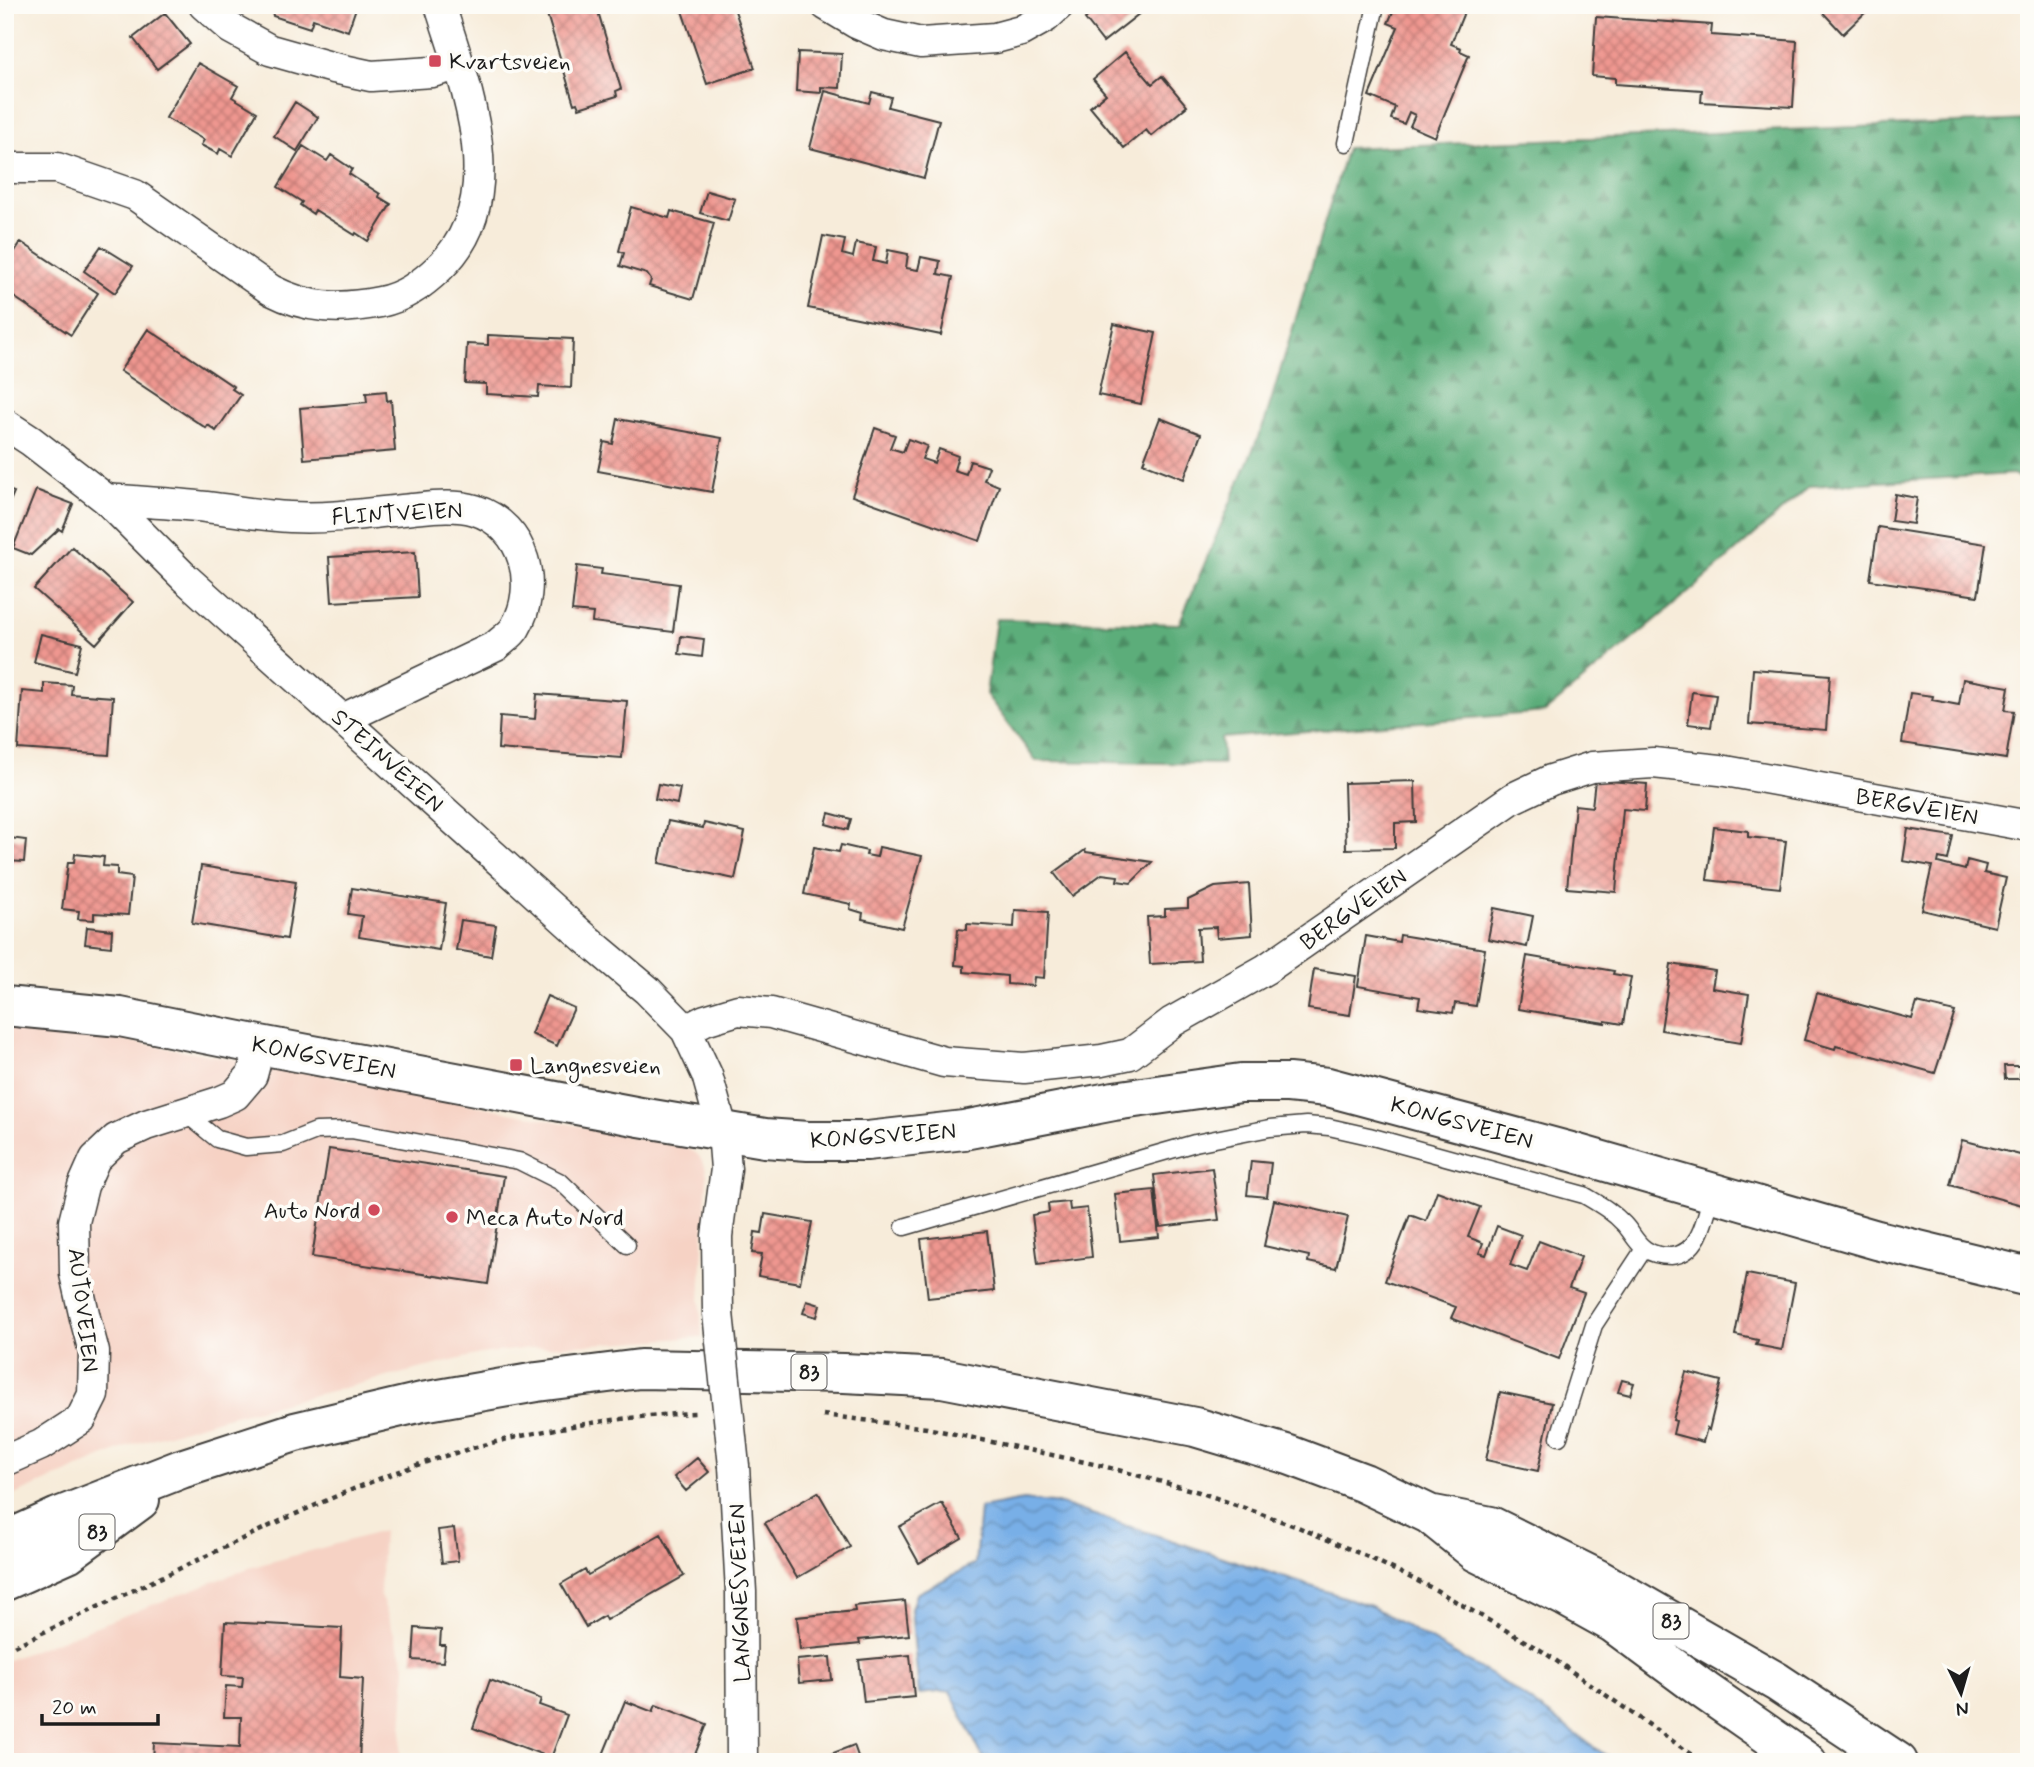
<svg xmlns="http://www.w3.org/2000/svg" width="2034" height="1767" font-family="Mynerve,sans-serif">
<defs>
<pattern id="forest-firs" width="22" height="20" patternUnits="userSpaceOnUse" patternTransform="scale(1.75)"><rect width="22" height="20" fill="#5cad7a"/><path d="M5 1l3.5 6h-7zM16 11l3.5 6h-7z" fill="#4b8c63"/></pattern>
<pattern id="water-waves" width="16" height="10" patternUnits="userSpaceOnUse" patternTransform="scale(1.75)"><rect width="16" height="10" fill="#78afe7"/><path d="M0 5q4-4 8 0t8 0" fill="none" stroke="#628eba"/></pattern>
<pattern id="building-cross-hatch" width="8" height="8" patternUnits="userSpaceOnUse" patternTransform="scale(1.75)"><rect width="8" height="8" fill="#ef9790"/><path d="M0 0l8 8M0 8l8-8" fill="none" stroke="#c17a75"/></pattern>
</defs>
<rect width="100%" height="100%" fill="#fdfcf7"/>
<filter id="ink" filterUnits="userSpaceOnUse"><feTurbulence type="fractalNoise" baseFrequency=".0143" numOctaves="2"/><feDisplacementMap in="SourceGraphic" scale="14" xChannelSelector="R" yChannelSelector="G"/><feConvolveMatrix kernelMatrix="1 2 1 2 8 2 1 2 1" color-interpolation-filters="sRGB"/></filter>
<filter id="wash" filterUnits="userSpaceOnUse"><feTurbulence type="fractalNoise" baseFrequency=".00686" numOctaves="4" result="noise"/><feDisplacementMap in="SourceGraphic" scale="28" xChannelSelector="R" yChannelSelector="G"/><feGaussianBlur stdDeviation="1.57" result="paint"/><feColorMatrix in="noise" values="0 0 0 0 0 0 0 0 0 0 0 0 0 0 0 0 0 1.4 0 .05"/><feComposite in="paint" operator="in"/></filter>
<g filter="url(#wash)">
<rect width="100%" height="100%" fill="#f7ecda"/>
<path fill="#f6d2c4" d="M5 1024 59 1029 326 1075 688 1148 697 1154 704 1163 707 1175 700 1299 702 1337 529 1348 480 1354 222 1418 131 1445 5 1499Z
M383 1531 380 1593 406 1668 400 1762H5V1661L249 1568Z"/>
<path fill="url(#forest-firs)" stroke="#3c644b" stroke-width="2" d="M2029 120V484L2013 474 1810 486 1689 592 1545 712 1221 738 1223 764 1036 761 986 694 996 619 1179 624 1265 421 1347 148Z"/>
<path fill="url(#water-waves)" stroke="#4a6682" stroke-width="2" d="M1023 1500 1061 1504 1371 1606 1500 1680 1615 1762H985L950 1691 919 1694 911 1609 916 1594 975 1564 980 1508Z"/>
<g id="blocks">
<path fill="url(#building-cross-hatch)" d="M271 5H357L348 31 313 19 310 28 273 16Z
M565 5H596L621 89 616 91 617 96 579 108 577 103 574 104 546 11Z
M680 5H733L755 68 707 84Z
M1102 5H1134L1140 13 1103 42 1085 19Z
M1396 5H1467L1451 44 1461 48 1460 51 1469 55 1435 137 1410 126 1415 115 1409 112 1404 124 1391 119 1395 107 1369 96 1398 27 1388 23Z
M1816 5H1873L1843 34Z
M165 13 190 44 157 69 133 38Z
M1596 17 1712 25 1711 35 1797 41 1793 107 1701 102 1702 90 1615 84V78L1592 76Z
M798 52 842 54 840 88 821 87V93L796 91Z
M1125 52 1152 84 1162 76 1187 106 1151 136 1146 130 1124 148 1090 107 1106 94 1093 79Z
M198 63 238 86 232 97 257 112 232 156 220 149 218 154 201 145 204 140 166 118Z
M825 91 869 103 872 92 891 97 888 107 939 120 924 178 810 148Z
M295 102 318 117 297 151 274 136Z
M303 146 327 161 331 155 352 169 349 174 380 194 379 197 391 204 368 241 356 233 355 235 315 210 313 214 300 205 302 202 278 187Z
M707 191 735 199 728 221 700 213Z
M631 207 669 218 671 211 714 223 693 299 649 286 651 280 647 274 620 266 624 253 619 251Z
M823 236 845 240 842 254 853 257 856 243 876 247 873 261 886 264 888 250 908 254 906 268 918 270 921 257 940 261 938 274 953 277 941 335 808 308Z
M21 242 98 293 71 335 5 291V266Z
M101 246 133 266 115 293 84 271Z
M1114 324 1156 333 1141 404 1098 395Z
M148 329 234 387 232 389 241 395 216 431 208 425 206 428 120 371Z
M488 335 573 339 571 388 539 386 538 397 486 394V384L465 383 467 344 488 345Z
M386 391 387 401 391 400 395 451 304 459 300 408 367 402 366 393Z
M1160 418 1201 434 1184 479 1143 463Z
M618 419 722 438 712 492 598 471 604 442 613 444Z
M875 428 895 435 890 448 903 452 908 439 927 446 922 459 934 463 939 449 958 456 954 470 966 474 970 461 989 467 984 480 999 486 980 541 852 496Z
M5 489 14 492 5 513Z
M36 490 73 504 62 531 59 529 31 555 13 548Z
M1895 494 1917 498 1913 524 1891 521Z
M1878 527 1986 544 1978 596 1870 580Z
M72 547 133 602 96 644 34 589Z
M415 552 418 597 332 602 329 557Z
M577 566 602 569 601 574 679 584 673 632 592 622 593 613 572 611Z
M41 634 82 644 75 672 34 662Z
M681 636 704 639 702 657 679 654Z
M1753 669 1830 675 1826 730 1749 724Z
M1963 679 2009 687 2005 710 2014 711 2006 759 1902 743 1910 693 1933 696 1932 700 1959 705Z
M44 683 72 685 71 694 113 697 109 755 18 749 22 691 44 693Z
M1692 692 1716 695 1711 727 1688 724Z
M537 694 627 701 622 758 498 749 500 716 535 719Z
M1595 780 1647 784 1645 811 1623 809 1616 892 1567 888 1575 805 1592 807Z
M1415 781 1416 822 1395 823V848L1346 849 1344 783Z
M658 784 680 788 677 804 655 799Z
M829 813 851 819 848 830 826 824Z
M668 821 703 828 704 823 745 832 735 879 659 863Z
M1714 827 1748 831V837L1786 841 1780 888 1707 880Z
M1908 829 1953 836 1948 860 1939 858 1938 863 1965 870 1967 860 1986 865 1984 873 2006 878 1995 927 1922 910 1932 866 1903 861Z
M10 838 26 840 24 862 7 861Z
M841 845 867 851 866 855 877 857 879 847 922 856 902 928 862 919 863 913 850 909 851 904 804 894 814 847 839 852Z
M1085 850 1086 852 1152 862 1131 883 1117 881 1118 876 1102 874 1072 896 1054 873Z
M75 854 104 857 103 866 117 867V875L132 877 128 915 94 913V920L78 919 79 911 62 909 68 862H74Z
M201 866 296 881 287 939 192 923Z
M1249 884 1252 935 1217 938 1216 927 1198 928 1200 961 1150 964 1147 917 1165 916V909L1188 908V900L1215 887Z
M352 888 446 903 439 950 359 937 362 916 348 914Z
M1494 908 1533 916 1527 947 1488 939Z
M1015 910 1048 912 1044 978 1034 977 1033 986 1007 984V976L964 972V966L955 965 958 929 967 930V924L1014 927Z
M461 920 496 925 491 956 456 950Z
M87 927 112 930 111 947 85 944Z
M1400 935 1485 949 1476 1006 1455 1003 1453 1013 1418 1008 1420 997 1358 986 1366 936 1399 942Z
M1527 956 1614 971 1613 974 1631 977 1623 1024 1605 1021V1023L1518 1009Z
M1671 964 1715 971 1712 988 1749 994 1741 1043 1661 1030Z
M1314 969 1356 976 1350 1015 1308 1009Z
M1817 993 1912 1019 1917 1003 1955 1012 1935 1073 1836 1046 1835 1049 1804 1040Z
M547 996 574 1008 557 1046 531 1034Z
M2004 1066H2020V1079H2005Z
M1962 1140 2024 1156 2029 1141V1207L1950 1185Z
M329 1149 504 1176 488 1284 312 1257Z
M1251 1161 1271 1163 1267 1197 1247 1195Z
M1212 1168 1219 1220 1160 1227 1154 1175Z
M1154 1190 1159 1237 1120 1241 1115 1194Z
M1437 1191 1480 1207 1468 1237 1483 1243 1479 1253 1486 1255 1497 1226 1521 1235 1510 1265 1527 1271 1539 1241 1581 1257 1569 1288 1584 1293 1559 1359 1451 1318 1456 1307 1385 1281 1410 1215 1426 1221Z
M1274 1200 1348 1217 1336 1268 1308 1262 1309 1256 1264 1246Z
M1069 1202 1070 1210 1087 1208 1092 1257 1038 1264 1032 1215 1049 1212 1048 1204Z
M765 1214 812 1222 800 1283 758 1276 762 1254 752 1253 755 1232 762 1233Z
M987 1231 994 1291 928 1298 921 1239Z
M1747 1274 1795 1283 1782 1350 1756 1345 1758 1340 1735 1335Z
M807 1301 820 1305 817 1317 803 1313Z
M1686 1372 1721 1381 1709 1430 1707 1428 1703 1442 1673 1434 1676 1421 1673 1420Z
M1622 1380 1634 1383 1630 1395 1618 1392Z
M1500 1392 1552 1403 1538 1471 1486 1460Z
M697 1458 709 1472 686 1491 674 1477Z
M818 1492 850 1547 797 1578 765 1523Z
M942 1503 962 1538 919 1563 899 1527Z
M454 1528 458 1561 442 1563 438 1530Z
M661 1534 684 1576 606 1620 604 1616 586 1627 561 1584 585 1570 588 1575Z
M905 1601 909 1635 859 1640 860 1644 800 1650 797 1617 855 1611 854 1606Z
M225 1622 342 1628 340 1677 363 1679 359 1762H153L154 1743 240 1747 241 1717H224L226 1686 242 1687 243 1677 222 1676Z
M415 1628 441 1630 440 1645H445L443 1662 413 1660Z
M910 1655 914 1697 864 1702 859 1660Z
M830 1657 832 1680 799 1683 797 1660Z
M490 1680 541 1699 539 1705 567 1715 551 1758 473 1728Z
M625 1701 653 1712 656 1705 707 1724 692 1762H600Z
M854 1745 860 1762H810Z"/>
</g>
</g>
<g filter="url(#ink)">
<use href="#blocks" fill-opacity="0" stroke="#3d3b38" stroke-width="2"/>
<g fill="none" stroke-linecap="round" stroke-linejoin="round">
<defs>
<path id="lane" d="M1346 143 1376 5
M185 1113 217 1139 246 1147 283 1144 316 1131 351 1130 519 1161 561 1182 627 1245
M904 1227 1195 1143 1270 1128 1306 1125 1329 1127 1369 1136 1584 1195C1599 1204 1612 1211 1624 1224 1631 1231 1636 1243 1645 1249 1652 1254 1662 1256 1671 1256 1701 1254 1706 1215 1712 1192
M1559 1437 1594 1325 1644 1249"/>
<path id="street" d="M204 5 230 28 270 50 334 68 371 76 432 72 459 65
M826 5 856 23 884 35 921 43 995 38 1021 31 1046 17 1059 5
M5 168H57L135 195 271 290C308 309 339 310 380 302 404 297 421 285 439 268 513 199 465 86 440 5
M5 424 31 441 106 499 184 577 585 938 647 990 686 1030 707 1075 723 1132 726 1169 717 1236 718 1313
M106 499C139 502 173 503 206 507 234 510 262 516 290 517 331 519 372 513 412 509 432 507 456 504 475 510 525 526 540 586 515 628 511 635 502 640 496 646L343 719
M686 1030 705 1020 738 1010 771 1013 944 1062 1024 1068 1102 1060 1130 1054 1172 1022 1266 969 1513 798 1551 780 1592 767 1653 763 1720 770 2029 826
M5 1461 41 1445 81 1419 93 1395 94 1352 85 1318 75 1274 74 1222 83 1186 95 1159 116 1139 146 1125 219 1102 235 1095 252 1075 260 1045
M734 1466 741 1592 742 1762"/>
<path id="secondary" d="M5 1006 120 1017 260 1045 640 1117 765 1138 808 1141H867L964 1130 1114 1101 1241 1083H1288L1328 1087 1575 1153 1877 1240 2029 1277"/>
<path id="highway" d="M1434 1515 1491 1526 1596 1578 1777 1682 1898 1762
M5 1541 58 1517 181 1469 295 1432 422 1402 537 1382 640 1369 844 1373 942 1378 1195 1427 1289 1455 1364 1483 1429 1514 1476 1552 1566 1597 1613 1623 1705 1691 1807 1762
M5 1581 68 1553 140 1500"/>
</defs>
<use href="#lane" stroke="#3d3b38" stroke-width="19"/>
<use href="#street" stroke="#3d3b38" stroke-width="33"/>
<use href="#secondary" stroke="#3d3b38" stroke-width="42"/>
<use href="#highway" stroke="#3d3b38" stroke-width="42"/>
<path stroke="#3d3b38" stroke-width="4.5" stroke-dasharray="5 5" stroke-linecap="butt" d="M823 1415 927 1428 1103 1466 1199 1492 1298 1527 1368 1557 1436 1590 1542 1651 1703 1762
M5 1650C71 1620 136 1589 202 1558 265 1528 329 1497 395 1473 489 1438 596 1417 696 1413"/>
<use href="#lane" stroke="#fff" stroke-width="16"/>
<use href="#street" stroke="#fff" stroke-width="30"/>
<use href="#secondary" stroke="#fff" stroke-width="38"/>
<use href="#highway" stroke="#fff" stroke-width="38"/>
<defs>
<path id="street-bridge" d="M718 1313 734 1466"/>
</defs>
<use href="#street-bridge" stroke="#3d3b38" stroke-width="33" stroke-linecap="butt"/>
<use href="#street-bridge" stroke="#fff" stroke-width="30"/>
</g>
</g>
<g fill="#d1495b" stroke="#fdfcf7" stroke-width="2.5">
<rect x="428" y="54" width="14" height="14" rx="3.5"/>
<rect x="509" y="1058" width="14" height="14" rx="3.5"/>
<circle cx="374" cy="1210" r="7"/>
<circle cx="452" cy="1217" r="7"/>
</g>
<g text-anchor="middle" stroke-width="7" stroke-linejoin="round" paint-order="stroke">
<g fill="#fdfcf7" stroke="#605f5e" stroke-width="2">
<rect x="791.5" y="1354.5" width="35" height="35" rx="5"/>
<rect x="79.5" y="1514.5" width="35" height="35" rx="5"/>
<rect x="1653.5" y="1603.5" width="35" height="35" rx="5"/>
</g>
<g font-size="21" font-weight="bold" fill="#1c1c1c">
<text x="809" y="1379">83</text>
<text x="97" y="1539">83</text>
<text x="1671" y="1628">83</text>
</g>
<g font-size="23" fill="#1c1c1c" stroke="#fdfcf7" text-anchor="start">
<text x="449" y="69">Kvartsveien</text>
<text x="530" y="1073">Langnesveien</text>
<text x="360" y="1218" text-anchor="end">Auto Nord</text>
<text x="466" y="1225">Meca Auto Nord</text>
</g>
<g font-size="23" fill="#1c1c1c" stroke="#fdfcf7">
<text transform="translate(397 513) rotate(-3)" y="8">FLINTVEIEN</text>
<text transform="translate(388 760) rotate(42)" y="8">STEINVEIEN</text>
<text transform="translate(1917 806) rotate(10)" y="8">BERGVEIEN</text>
<text transform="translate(1353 909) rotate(-35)" y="8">BERGVEIEN</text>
<text transform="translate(324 1057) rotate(11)" y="8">KONGSVEIEN</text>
<text transform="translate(1462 1122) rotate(15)" y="8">KONGSVEIEN</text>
<text transform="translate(883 1135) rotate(-4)" y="8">KONGSVEIEN</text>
<text transform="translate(84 1310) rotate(83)" y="8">AUTOVEIEN</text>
<text transform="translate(739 1593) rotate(-92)" y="8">LANGNESVEIEN</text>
</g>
</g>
<rect width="2034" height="1767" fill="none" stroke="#fdfcf7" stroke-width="28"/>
<g transform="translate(1961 1693) rotate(175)" stroke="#fdfcf7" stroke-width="5" paint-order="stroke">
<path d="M0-5L12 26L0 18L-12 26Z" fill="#1c1c1c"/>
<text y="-10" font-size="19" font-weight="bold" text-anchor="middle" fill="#1c1c1c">N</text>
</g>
<path d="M42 1714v10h116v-10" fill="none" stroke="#1c1c1c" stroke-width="3.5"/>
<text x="52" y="1714" font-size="21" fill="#1c1c1c" stroke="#fdfcf7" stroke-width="5" paint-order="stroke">20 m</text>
</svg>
